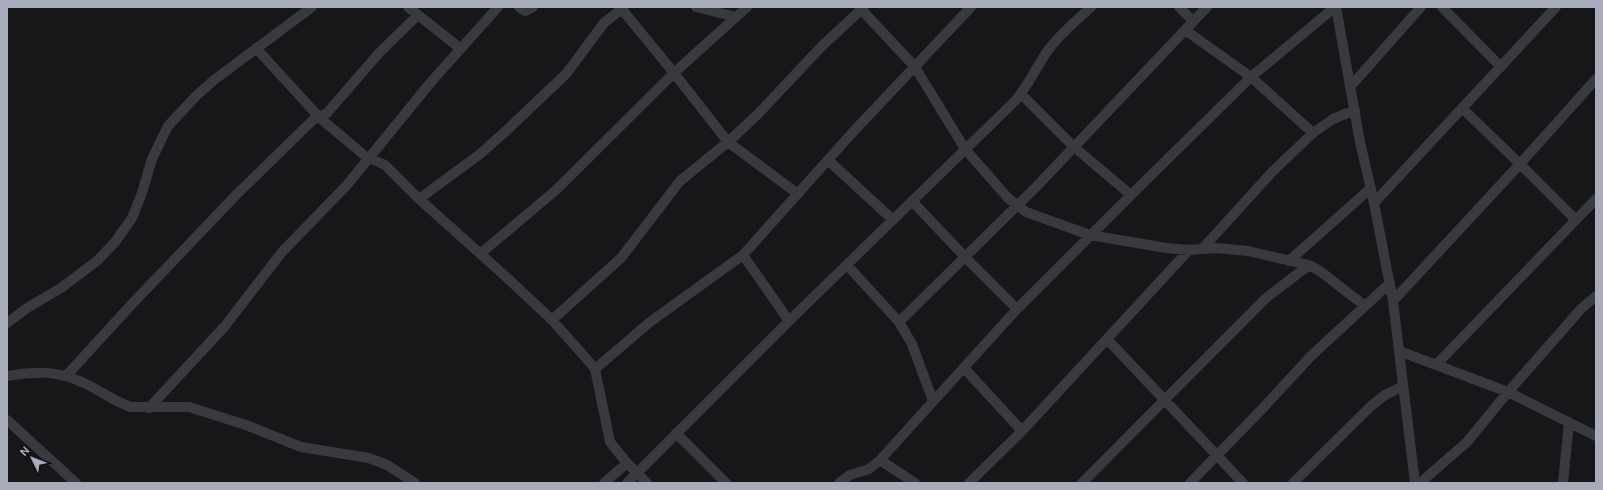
<svg xmlns="http://www.w3.org/2000/svg" width="1603" height="490" font-family="'DM Sans',sans-serif">
<rect width="100%" height="100%" fill="#171719"/>
<g fill="none" stroke-linecap="round" stroke-linejoin="round">
<path stroke="#393a40" stroke-width="10" d="M408 7 461 49
M519 7 525 11 533 7
M620 7 674 73 728 142 798 194
M696 7 736 17
M859 7 915 67 965 149 1008 198 1026 212 1090 235 1166 248 1189 250 1216 248 1248 251 1309 265 1320 271 1365 306
M1179 7 1193 21
M1336 7 1360 142 1374 203 1393 301 1415 483
M1442 7 1501 67
M1185 30 1251 77 1313 133
M256 48 320 118 365 156 385 165 419 199 503 274 552 320 592 365 595 369 610 442 627 463 647 483
M1350 87 1421 7
M1021 94 1074 147 1131 195
M1463 109 1520 164 1576 220
M828 160 893 220
M419 199 480 154 508 129 566 74 604 23 624 7
M912 201 965 257 1017 309
M1374 203 1556 7
M1203 248 1272 172 1313 133 1333 119 1355 110
M480 254 556 190 674 73 747 7
M743 255 789 321
M1289 261 1371 188
M847 265 899 322 912 344 933 401
M1393 301 1520 164 1596 79
M552 320 621 258 680 181 728 142 757 115 822 46 864 7
M899 322 1037 186 1207 7
M7 323 27 308 61 288 98 260 115 242 132 218 142 193 152 159 168 126 196 96 214 80 312 7
M1107 339 1243 483
M1399 351 1508 392 1596 436
M1436 365 1596 199
M964 368 1022 431
M595 369 650 322 743 255 852 133 971 7
M7 376C37 371 58 370 86 384 101 391 115 402 131 407H189L246 425 301 447 369 458 387 465 415 483
M66 376 132 304 238 193 313 120 327 113 379 53 418 15
M149 408 225 326 282 252 347 185 431 82 498 7
M7 420 76 483
M676 433 726 483
M880 460 915 483
M604 483 627 463
M627 483 789 321 1015 101C1029 85 1037 65 1049 49 1061 33 1077 20 1091 7
M839 483 850 475 869 469 880 460 1017 309 1131 195 1251 77 1335 7
M969 483 1022 431 1189 250
M1082 483 1266 298 1309 265
M1190 483 1264 407 1311 356 1390 283
M1293 483 1371 406 1385 395 1403 386
M1420 483 1467 442 1508 392 1581 309 1596 296
M1563 483 1569 422"/>
</g>
<rect width="1603" height="490" fill="none" stroke="#a8abba" stroke-width="16"/>
<g transform="translate(32 458) rotate(313)" stroke="#121214" stroke-width="3" paint-order="stroke">
<path d="M0-3L7 15L0 10L-7 15Z" fill="#a8abba"/>
<text y="-6" font-size="11" font-weight="bold" text-anchor="middle" fill="#a8abba">N</text>
</g>
</svg>
